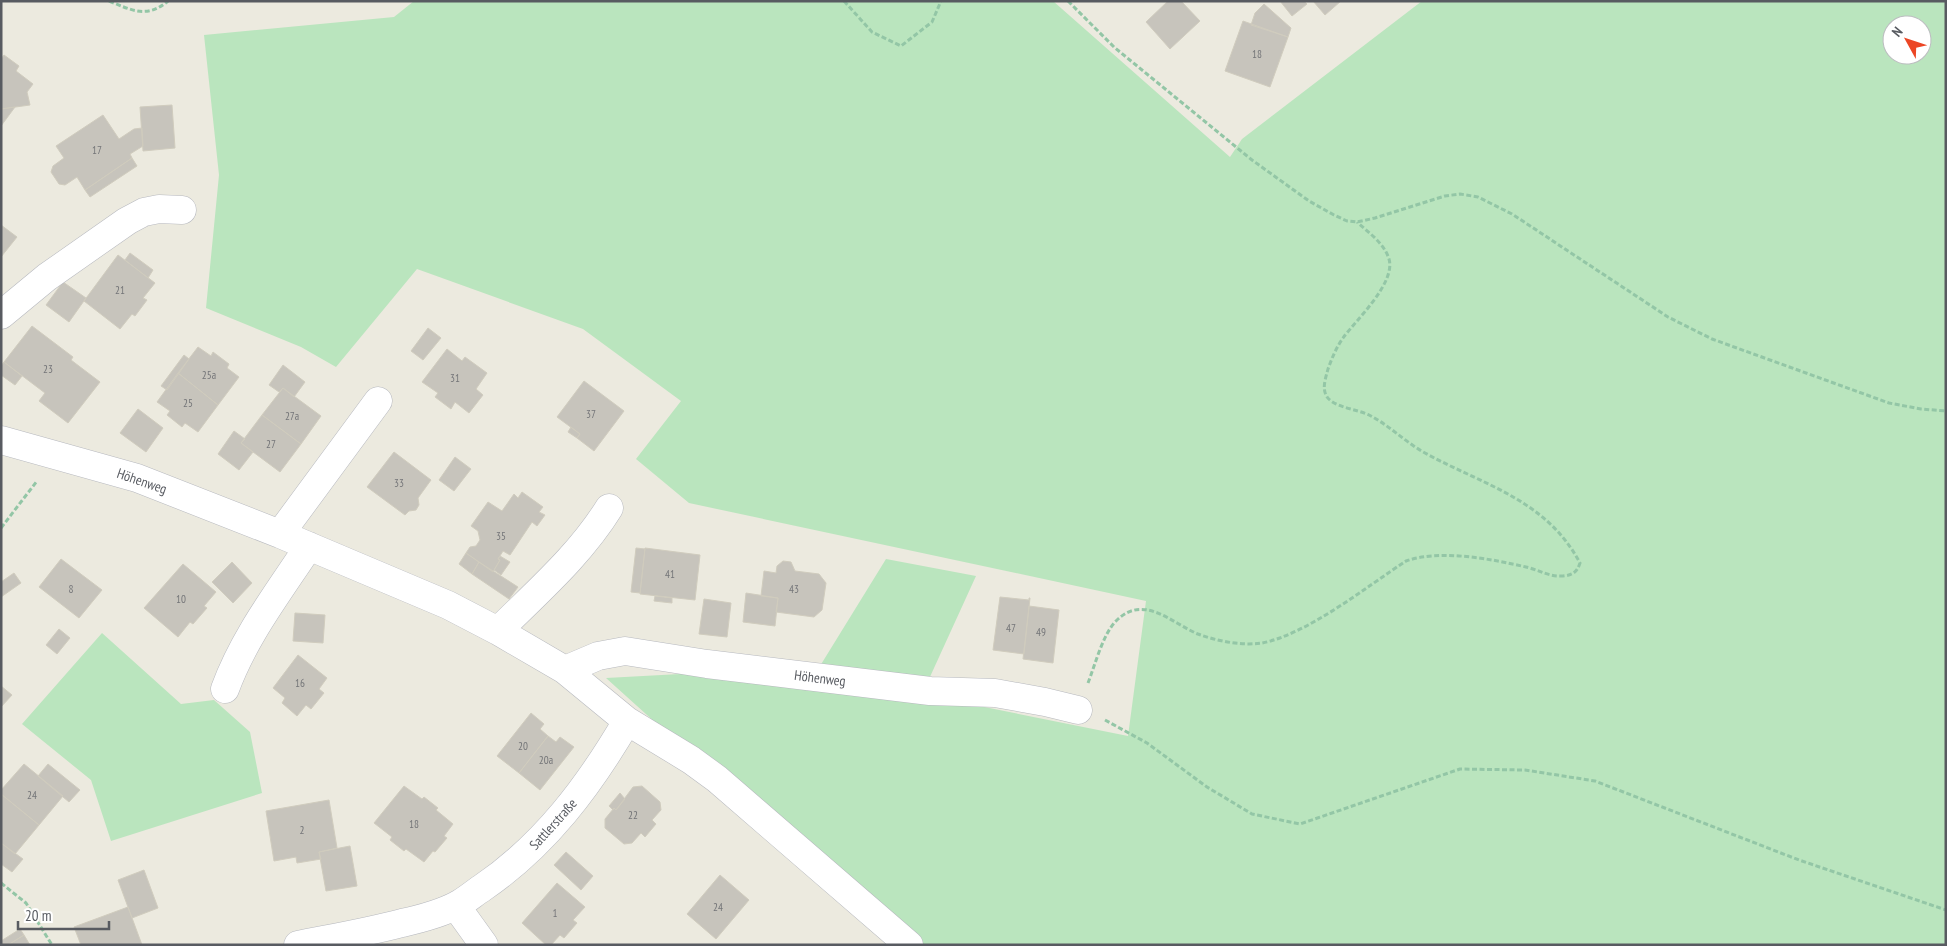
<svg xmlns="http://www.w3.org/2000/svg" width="1947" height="946" font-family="'PT Sans Narrow',sans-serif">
<rect width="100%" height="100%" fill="#eceadf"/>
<path fill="#bae5be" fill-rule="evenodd" d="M414 1H1053L1230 157 1242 139 1422 1H1946V945H902L606 678 790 668 1128 736 1146 601 689 503 636 459 681 401 583 329 417 269 336 367 301 347 206 308 219 175 204 35 394 17ZM1892 25H1922V55H1892Z
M886 559 976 576 929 679 820 666Z
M102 633 181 704 214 700 250 732 262 793 111 841 91 780 22 724Z"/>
<path fill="#c7c4bc" stroke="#d0ccbe" d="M1168 1H1181L1200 21 1170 49 1146 22Z
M1280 1H1304L1307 4 1292 16Z
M1313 1H1341L1325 15Z
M1264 4 1291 28 1288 37 1251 25 1255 13Z
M1243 21 1288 37 1270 87 1225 71Z
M4 55 19 66 16 71 33 84 27 92 30 105 1 109V59Z
M172 105 175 148 143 151 140 107Z
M15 107 1 126V109Z
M103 115 119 139 134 129 142 128 143 146 130 154 132 158 85 190 77 177 65 185 59 184 51 172 53 166 64 158 56 146Z
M132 158 137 166 90 197 85 190Z
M1 225 17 237 1 257Z
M130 253 153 270 148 278 125 260Z
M118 255 155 283 143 298 147 300 135 316 132 314 120 329 84 301Z
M63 282 86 298 69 322 46 305Z
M32 326 73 357 71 360 100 382 68 423 39 401 45 393 4 362Z
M428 328 441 338 423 360 411 351Z
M198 347 211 356 213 352 229 364 227 368 239 377 218 405 178 373Z
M447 349 462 361 465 357 487 373 476 389 483 395 469 413 455 402 451 409 435 397 438 393 422 382Z
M184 355 189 359 167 390 161 386Z
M4 362 22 376 15 385 1 375V366Z
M283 365 305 382 294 397 283 388 279 392 269 385Z
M178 373 218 405 198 432 185 423 182 427 167 415 170 411 157 402Z
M584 381 624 411 594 451 577 438 580 434 557 417Z
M283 388 321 416 301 444 262 415Z
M138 409 163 428 146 452 120 433Z
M262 415 301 444 280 472 241 443Z
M571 427 580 434 577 438 568 432Z
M234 431 245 439 241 443 253 452 239 470 218 454Z
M394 452 431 480 418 498 419 505 416 510 409 511 405 515 367 487Z
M455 457 471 469 454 491 439 480Z
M522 492 543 507 539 512 545 515 537 526 532 522 510 555 503 551 498 559 500 560 493 572 466 553 470 547 476 546 480 540 478 531 471 526 488 502 502 511 514 494 518 498Z
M636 548 645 549 640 593 631 592Z
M645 548 700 555 695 600 640 594Z
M466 553 479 562 472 574 459 564Z
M500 556 510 562 501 575 494 570 500 560 498 559Z
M61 559 102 590 79 618 39 587Z
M783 561 791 562 795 571 819 574 826 583 822 610 814 617 776 612 778 598 761 596 764 571 776 573 777 566Z
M232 562 252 583 233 603 212 582Z
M479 562 518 587 509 599 472 574Z
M183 564 216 592 204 606 207 608 193 624 190 622 178 637 144 608Z
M14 573 21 583 1 597V582Z
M746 593 778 598 775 626 743 622Z
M655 596 672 598V603L654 601Z
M1000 597 1029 600V598H1030L1024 654 993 650Z
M704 599 731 603 727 637 699 634Z
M1029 606 1059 610 1053 663 1023 659Z
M295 613 325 615 323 643 293 641Z
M59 629 70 638 57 654 46 645Z
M298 655 327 678 319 689 324 693 311 709 306 705 297 716 282 703 285 698 273 688Z
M1 686 12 695 1 707Z
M531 713 544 724 540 729 548 736 519 773 497 756Z
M548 736 556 742 560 737 574 747 540 790 519 773Z
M24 764 63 796 39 825 1 794V790Z
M48 764 80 790 69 802 38 776Z
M404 786 422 799 424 797 438 808 436 810 453 824 444 836 447 838 435 852 433 851 424 862 406 849 404 851 390 840 392 837 374 823Z
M642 786 660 802 661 810 652 820 656 824 645 837 641 833 632 843 624 844 605 828V819L614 808 616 810 633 787Z
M620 793 625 799 616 810 614 808 613 810 609 806Z
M1 794 39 825 15 854 1 843Z
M329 800 337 848 319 852 321 859 297 863 296 857 274 861 266 811Z
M1 843 23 859 12 872 1 864Z
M350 846 357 886 326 891 319 852Z
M566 852 593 876 581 890 554 865Z
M144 870 158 908 132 918 118 880Z
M720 875 749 900 716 939 687 914Z
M557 883 585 907 573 920 577 923 564 938 560 935 551 945H546L522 923Z
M128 907 142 945H81L74 927Z
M20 929 24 935 8 945H1V941Z
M24 935 30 945H8Z"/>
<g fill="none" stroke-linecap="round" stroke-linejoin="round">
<defs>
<path id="minor" d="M1 315 47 277 127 221 144 212 159 209 182 210
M1 440 137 478 280 534 448 605 498 631 565 670 627 721 691 760 717 779 909 945
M280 534 378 401
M498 631C537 592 580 555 609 508
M565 670 598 656 625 651 707 664 930 691 995 693 1045 702 1078 710
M225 689C244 637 278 593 309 546
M456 906 484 945
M298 945C333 938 368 932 402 923 420 919 440 914 457 905 465 901 473 894 482 888 545 845 589 786 627 721"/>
</defs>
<use href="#minor" stroke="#b7b9bf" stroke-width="29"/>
<path stroke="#93c6a6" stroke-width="3" stroke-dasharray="5 2.5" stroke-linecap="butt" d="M109 1C131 10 147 19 168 1
M844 1 872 32 901 46 932 22 941 1
M1068 1 1114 47 1252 160 1309 201 1334 215 1347 221 1357 222 1375 218 1445 196 1460 194 1478 197 1512 214 1668 317 1712 339 1889 403 1921 409 1946 411
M1 528 37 481
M1088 683C1095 665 1103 634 1116 621 1144 593 1171 623 1198 634 1217 641 1241 646 1262 643 1308 634 1366 587 1406 561 1440 549 1492 559 1526 567 1539 570 1549 577 1563 576 1573 575 1577 572 1580 563 1546 499 1483 485 1425 453 1405 442 1389 425 1369 415 1357 409 1331 407 1326 395 1322 387 1326 377 1328 369 1332 358 1336 348 1343 338 1356 320 1396 283 1389 259 1384 243 1369 233 1357 222
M1105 720 1147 743 1207 787 1252 814 1300 824 1460 769 1525 770 1595 781 1799 860 1946 910
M1 883 26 903 52 945"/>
<use href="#minor" stroke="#fff" stroke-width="28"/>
</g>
<g text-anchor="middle" stroke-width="4" stroke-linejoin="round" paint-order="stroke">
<g font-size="11" fill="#747578">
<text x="1257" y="58">18</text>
<text x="97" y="154">17</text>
<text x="120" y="294">21</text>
<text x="48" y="373">23</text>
<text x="209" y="379">25a</text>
<text x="455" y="382">31</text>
<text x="188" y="407">25</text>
<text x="591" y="418">37</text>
<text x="292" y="420">27a</text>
<text x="271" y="448">27</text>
<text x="399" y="487">33</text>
<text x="501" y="540">35</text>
<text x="670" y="578">41</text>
<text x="71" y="593">8</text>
<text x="794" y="593">43</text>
<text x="181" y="603">10</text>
<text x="1011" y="632">47</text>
<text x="1041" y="636">49</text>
<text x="300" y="687">16</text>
<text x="523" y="750">20</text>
<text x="546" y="764">20a</text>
<text x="32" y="799">24</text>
<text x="633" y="819">22</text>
<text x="414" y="828">18</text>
<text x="302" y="834">2</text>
<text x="718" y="911">24</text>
<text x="555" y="917">1</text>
</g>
<g font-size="14" fill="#585b61" stroke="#fff">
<text transform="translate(142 481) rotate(19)" y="5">Höhenweg</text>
<text transform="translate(820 678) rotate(7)" y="5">Höhenweg</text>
<text transform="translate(553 824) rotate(-48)" y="5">Sattlerstraße</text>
</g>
</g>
<rect width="1947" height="946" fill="none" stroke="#585b61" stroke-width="5"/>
<g transform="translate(1907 40) rotate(310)"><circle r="24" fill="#ffffff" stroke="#bcbdc0"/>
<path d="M0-4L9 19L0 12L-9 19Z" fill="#ec4625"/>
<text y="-8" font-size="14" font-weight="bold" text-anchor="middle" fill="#585b61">N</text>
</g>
<path d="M18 921v8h91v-8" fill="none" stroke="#585b61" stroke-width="2.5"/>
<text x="25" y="921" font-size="15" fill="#585b61" stroke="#ffffff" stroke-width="4" paint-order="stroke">20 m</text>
</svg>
